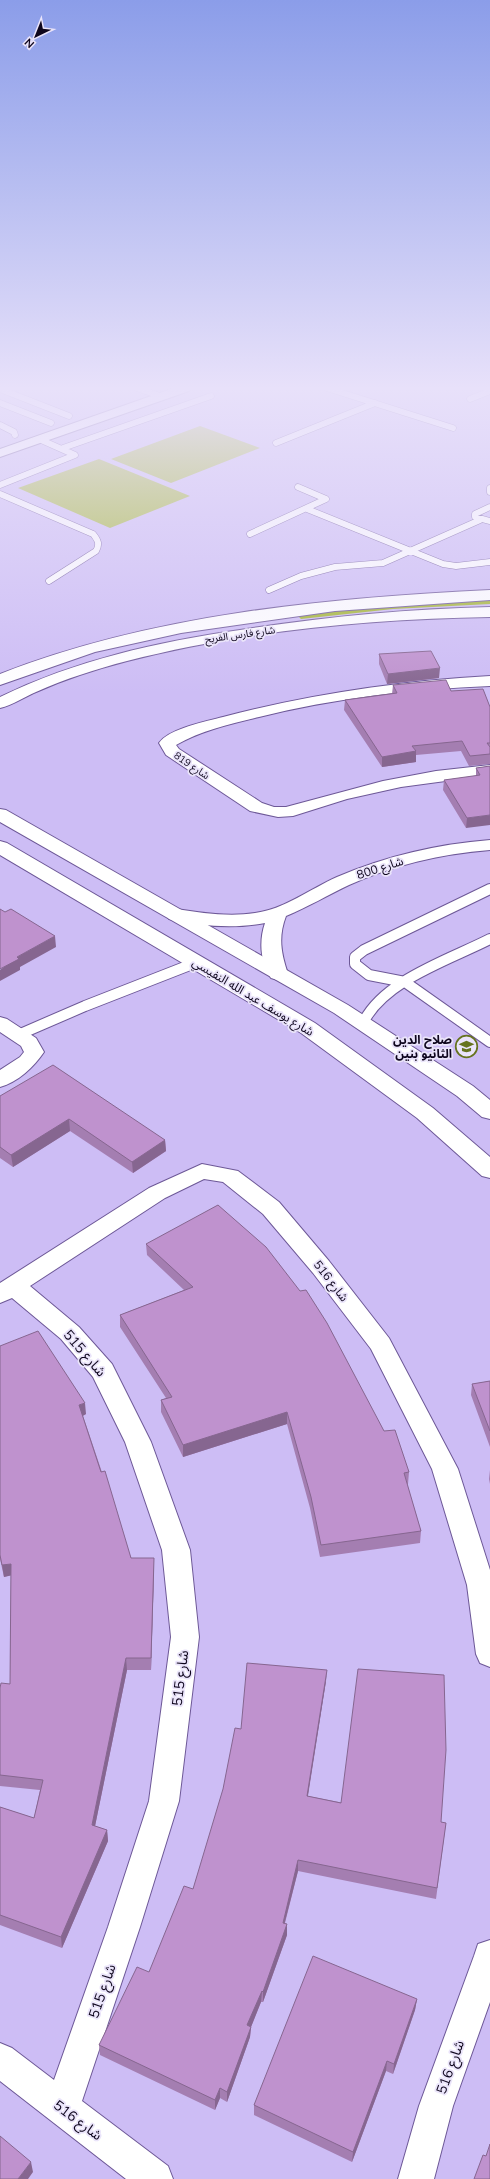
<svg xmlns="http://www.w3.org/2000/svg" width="490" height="2179" font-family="Mulish,'Noto Sans Arabic',sans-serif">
<rect width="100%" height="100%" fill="#cdbdf5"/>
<path fill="#a3b62e" d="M200 426 260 448 171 483 111 459Z
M99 459 190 496 110 528 18 488Z
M490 597V604L393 609 301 619 294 612Z"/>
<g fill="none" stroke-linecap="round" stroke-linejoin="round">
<defs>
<path id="service-far1" d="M137 388 160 396
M327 388 453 428
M0 389 69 416
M470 399 490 391
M0 403 51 423
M0 425 14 432 15 435
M276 443 375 403
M63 448 211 396
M0 485 75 455 39 439
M490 488V492
M0 494 93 534C98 540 100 544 96 551L49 581
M490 507 475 514V517L490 521
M307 509 443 564 456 566 490 562
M250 534 326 499 298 487
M269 590 301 576 335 567 383 563 480 520"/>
<path id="service" d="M490 889 364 950 355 957V964L369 975 405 982 490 1042
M363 1023C384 980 449 960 490 939
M18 1035 85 1006 195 963"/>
<path id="minor" d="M490 676V686C412 689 335 698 259 717 231 724 202 730 176 745L179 749 262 803 274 807H286L383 781 436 771 490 765V775L401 787 347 799 293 816 278 817 250 811 166 755 159 743C168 729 207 721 223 717 311 694 399 681 490 676Z
M490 840V850C441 854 393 865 349 885 328 895 308 907 286 916 278 937 281 953 288 974L285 978 278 980 271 978C260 963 259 940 265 923 234 929 199 926 169 919L167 915 169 911 176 909C202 913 229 917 255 913 285 909 310 889 337 877 386 856 438 844 490 840Z
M0 1017 7 1019 36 1038 44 1052C34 1067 18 1082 0 1087V1070L20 1057 24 1052 21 1046 0 1032Z
M202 1164 238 1171 279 1202 329 1261 389 1338 458 1469 490 1570V1667L480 1663 476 1654 467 1585 432 1469 371 1349 313 1273 263 1214 223 1182 204 1179 165 1198 30 1286 79 1327 112 1364 151 1442 190 1550 199 1637 179 1801 140 1927 82 2101 168 2166 173 2179H126L0 2081V2043L12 2048 54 2080 108 1927 149 1801 171 1637 162 1550 125 1442 93 1377 61 1339 12 1298 0 1303V1283L149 1188Z
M490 1940V2002L453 2106 434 2179H398L419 2106 474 1956 478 1944Z"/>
<path id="tertiary" d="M174 388H191L189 391 0 457V449Z
M490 590V600L335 611 181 633 95 652 0 685V674C154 614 326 598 490 590Z
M490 607V617C370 619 243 631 127 661 96 669 65 679 36 692 24 697 13 705 0 708V697C76 660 157 642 240 630 323 617 406 609 490 607Z
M0 809 6 810 348 1005 473 1086 490 1100V1119L482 1117 457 1096 334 1013 0 822Z
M0 841 7 843 315 1023 433 1108 490 1157V1178L482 1176 417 1118 301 1033 0 855Z"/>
</defs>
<use href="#service-far1" stroke="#6d5897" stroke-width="7"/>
<use href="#service" stroke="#6d5897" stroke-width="12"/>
<use href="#minor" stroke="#6d5897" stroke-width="2"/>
<use href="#tertiary" stroke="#6d5897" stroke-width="2"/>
<use href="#service-far1" stroke="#fff" stroke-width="6"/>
<use href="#service" stroke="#fff" stroke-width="10"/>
<use href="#minor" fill="#fff" fill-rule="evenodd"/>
<use href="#tertiary" fill="#fff" fill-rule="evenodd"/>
</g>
<path fill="#a47eb1" d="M379 654 439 678 387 684 379 664Z
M393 685 451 691 490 707V764L469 766 461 751 416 755V762L382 767 344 710 345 700 392 694Z
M490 766 466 828 443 790 444 780 476 776V768Z
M0 1096 165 1140 166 1151 133 1173 70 1131 13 1167 0 1158Z
M146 1244 384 1431 409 1472 408 1484H407L421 1531 420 1543 320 1557 310 1508 287 1424 183 1457 161 1412V1400L166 1398 120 1327V1315L184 1290 147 1255Z
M0 1346 86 1414 83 1416 131 1558 154 1570 151 1670H127L95 1826 107 1830 108 1841 62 1948 0 1925V1807L34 1818 40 1790 0 1786V1688L10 1684 11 1575 4 1577 0 1559Z
M490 1381V1447L471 1395 472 1384Z
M490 1470V1484L489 1479Z
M326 1681 308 1796 446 1823 436 1899 298 1871 285 1923 287 1935 263 2002H261L251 2027 250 2037 227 2102 220 2098 215 2110 100 2055 99 2045 149 1972 193 1889Z
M417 1999 415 2010 393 2074 386 2071 352 2162 254 2115V2105Z"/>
<path fill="#866690" d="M440 668 439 678 387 684 388 674Z
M416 751V762L382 767V757Z
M490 815V825L466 828 467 818Z
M55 936 56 947 20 967V970L0 981V970L17 957Z
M69 1119 70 1131 13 1167 11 1155Z
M165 1140 166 1151 133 1173 132 1162Z
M85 1403 86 1414 80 1417 79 1405Z
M287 1412V1424L183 1457V1445Z
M154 1558V1570L151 1670V1658Z
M11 1564 13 1575 4 1577 2 1565Z
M126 1658 127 1670 93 1836 92 1825Z
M327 1670 326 1681 306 1807 307 1796Z
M107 1830 108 1841 62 1948 61 1937Z
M298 1860V1871L282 1933 283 1923Z
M287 1924V1935L263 2002V1992Z
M262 1991 261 2002 251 2027 250 2037 227 2102V2092L247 2025Z
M417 1999 415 2010 393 2074 394 2064Z
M387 2061 386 2071 352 2162 353 2152Z
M220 2088V2098L215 2110V2100Z
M31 2162 33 2172 28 2179H18Z"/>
<path fill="#bf92ce" stroke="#866690" d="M431 651 440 668 388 674 379 654Z
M446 680 451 691 483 689 490 707V743H487L490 747V754L470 756 462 741 412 746 416 751 382 757 345 700 397 693 393 685Z
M490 766V815L467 818 444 780 480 775 476 768Z
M0 909 5 912 11 909 55 936 17 957 19 959 0 969Z
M53 1065 165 1140 132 1162 69 1119 11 1155 0 1147V1096Z
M218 1205 266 1247 300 1291 306 1290 327 1323 384 1431 395 1430 409 1472 404 1473 421 1531 321 1545 311 1497 287 1412 183 1445 161 1400 172 1397 120 1315 193 1287 146 1244Z
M38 1331 85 1403 79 1405 101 1472 105 1471 131 1558H154L151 1658H126L92 1825 107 1830 61 1937 0 1915V1807L34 1818 43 1780 0 1775V1688L1 1683 10 1684 11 1564 2 1565 0 1555V1346Z
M490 1381V1431L472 1384Z
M247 1663 327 1670 307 1796 341 1803 358 1669 444 1675 446 1750 441 1822 446 1823 437 1888 298 1860 283 1923 287 1924 263 1992 262 1991 247 2025 251 2027 227 2092 220 2088 215 2100 99 2045 137 1967 149 1972 184 1886 193 1889 223 1789 235 1728 241 1729Z
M313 1956 417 1999 394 2064 387 2061 353 2152 254 2105Z
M0 2136 31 2162 18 2179H0Z
M490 2144V2179H474L483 2155 486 2156Z"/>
<linearGradient id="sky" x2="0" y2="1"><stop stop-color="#8b9de9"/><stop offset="0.56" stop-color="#e8e1fa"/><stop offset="1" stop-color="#e8e1fa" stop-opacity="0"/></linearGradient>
<rect width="490" height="693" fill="url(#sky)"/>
<defs>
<symbol id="school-ring" viewBox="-11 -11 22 22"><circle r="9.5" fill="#eae4fa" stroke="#66731e" stroke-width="1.5"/><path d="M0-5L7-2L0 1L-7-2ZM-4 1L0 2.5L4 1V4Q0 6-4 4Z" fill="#66731e"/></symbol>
</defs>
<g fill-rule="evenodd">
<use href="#school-ring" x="454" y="1034" width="25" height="25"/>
</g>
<g text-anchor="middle" stroke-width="3.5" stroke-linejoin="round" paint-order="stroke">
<g font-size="10" fill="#0e061d" stroke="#eae4fa">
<text transform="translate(240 634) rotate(-8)" y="4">شارع فارس الفريح</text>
<text transform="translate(192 765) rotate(34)" y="4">شارع 819</text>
</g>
<g font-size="12" fill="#0e061d" stroke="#eae4fa">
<text transform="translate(380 868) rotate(-18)" y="4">شارع 800</text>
<text transform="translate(253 997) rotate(31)" y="4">شارع يوسف عبد الله النفيسي</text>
<text transform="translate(331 1281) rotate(52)" y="4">شارع 516</text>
</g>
<g font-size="12" font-weight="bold" fill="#0e061d" stroke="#eae4fa" text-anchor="end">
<text x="452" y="1044">صلاح الدين<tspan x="452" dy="14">الثانيو بنين</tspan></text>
</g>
<g font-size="14" fill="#0e061d" stroke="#eae4fa">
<text transform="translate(85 1353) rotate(49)" y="5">شارع 515</text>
<text transform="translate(180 1678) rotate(-83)" y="5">شارع 515</text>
<text transform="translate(102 1991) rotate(-71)" y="5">شارع 515</text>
<text transform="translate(450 2067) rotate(-70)" y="5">شارع 516</text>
<text transform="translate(78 2120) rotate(37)" y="5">شارع 516</text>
</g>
</g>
<g transform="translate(36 36) rotate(223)" stroke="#eae4fa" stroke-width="3" paint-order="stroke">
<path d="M0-3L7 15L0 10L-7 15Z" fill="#0e061d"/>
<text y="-6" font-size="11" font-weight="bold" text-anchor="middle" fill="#0e061d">N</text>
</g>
</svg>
